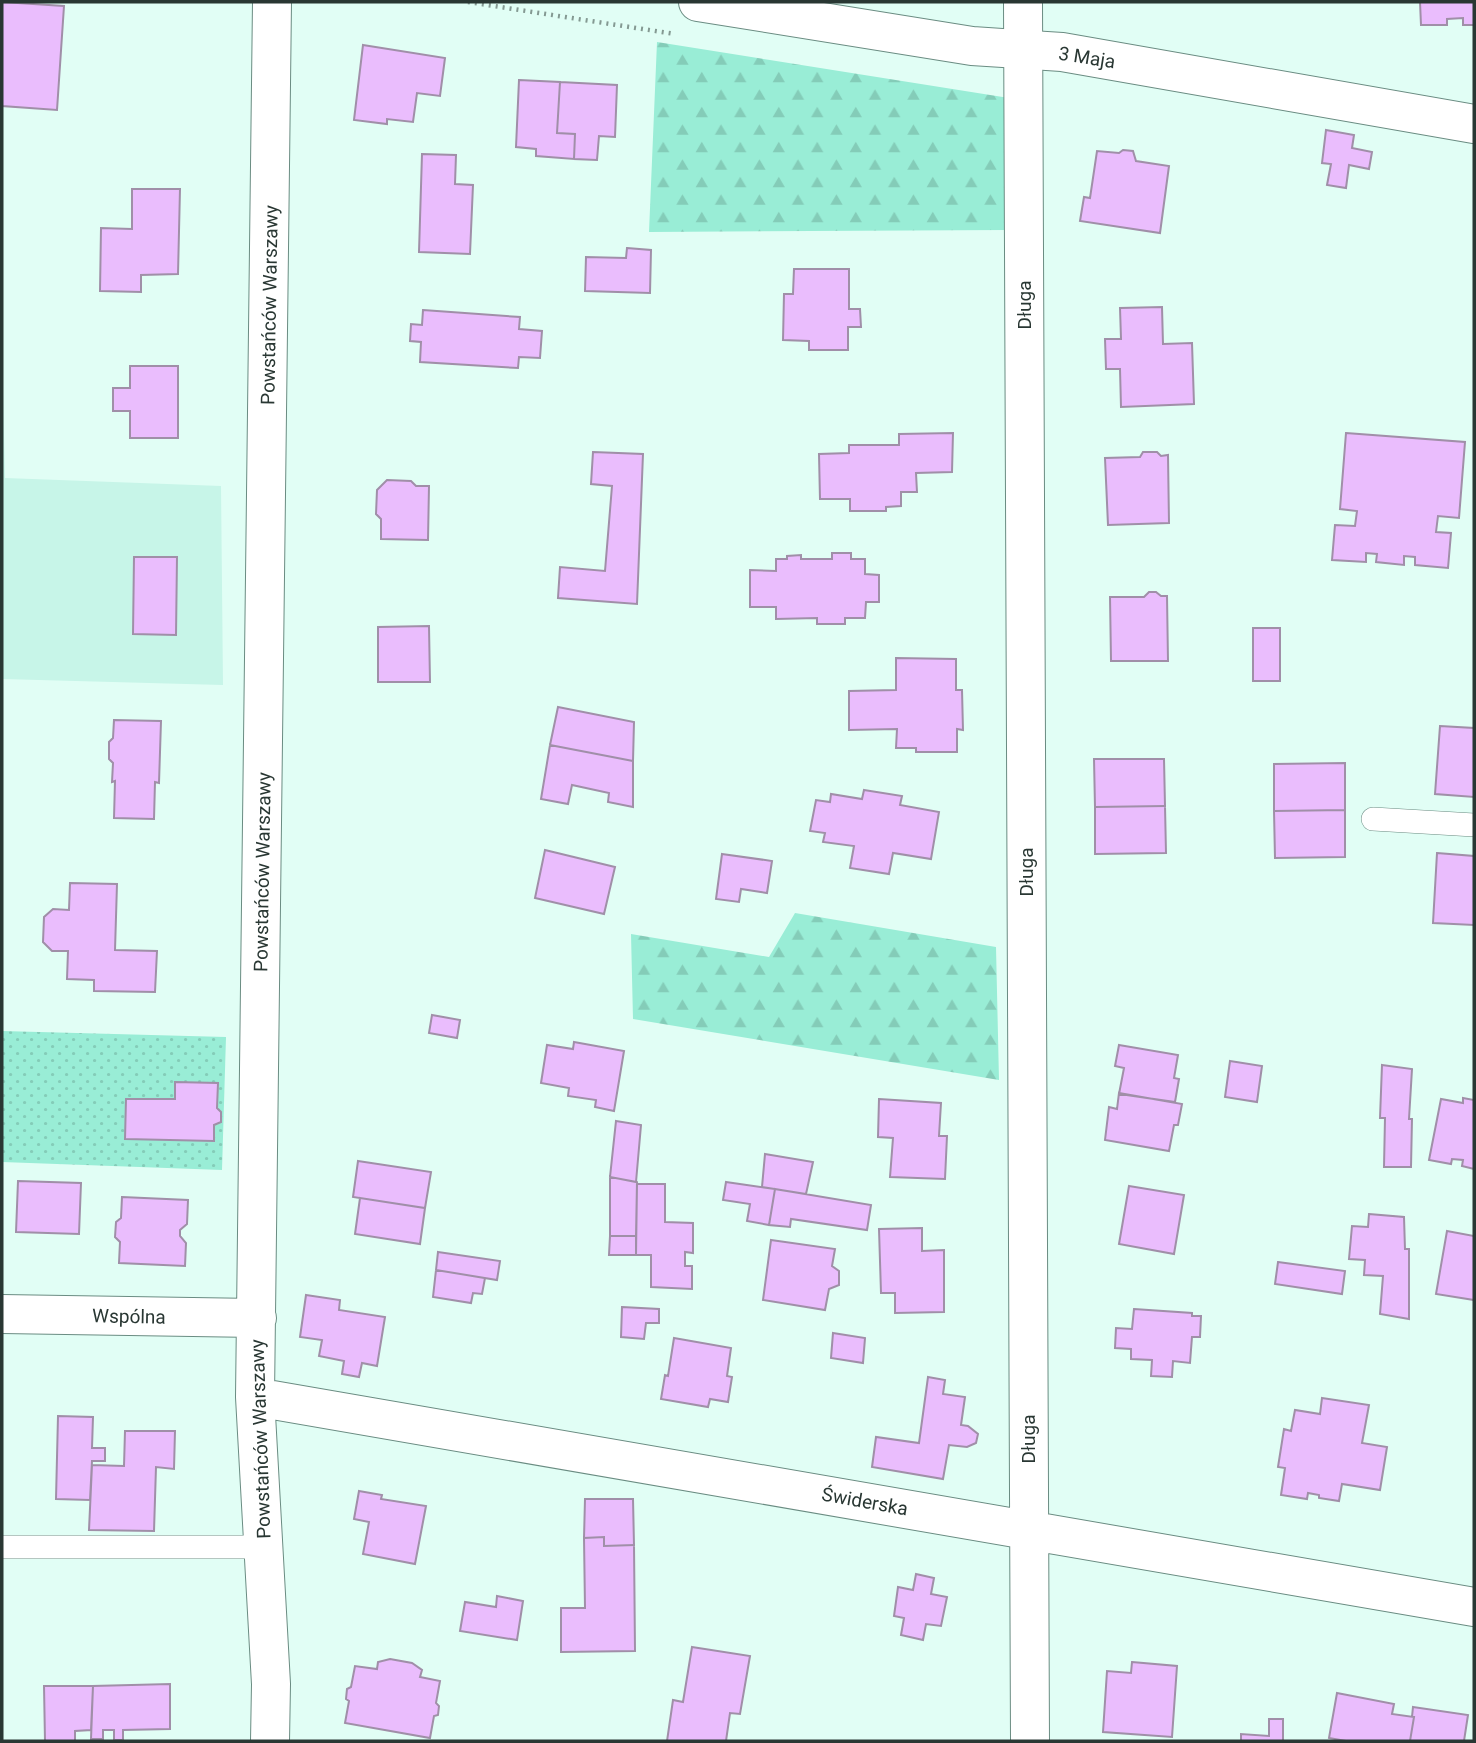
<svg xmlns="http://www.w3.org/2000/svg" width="1476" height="1743" font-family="Roboto,sans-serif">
<defs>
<pattern id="grass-dots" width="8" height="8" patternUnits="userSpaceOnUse" patternTransform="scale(1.75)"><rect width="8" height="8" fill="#99edd6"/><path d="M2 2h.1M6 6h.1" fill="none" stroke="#84ccb8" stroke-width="1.8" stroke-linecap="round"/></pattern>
<pattern id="forest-firs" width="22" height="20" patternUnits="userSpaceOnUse" patternTransform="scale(1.75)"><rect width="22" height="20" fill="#99edd6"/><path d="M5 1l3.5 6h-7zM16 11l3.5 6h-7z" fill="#84ccb8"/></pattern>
</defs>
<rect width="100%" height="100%" fill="#e1fef5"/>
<path fill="#c7f5e8" d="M2 350 5 478 221 486 223 685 2 679Z"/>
<path fill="url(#grass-dots)" d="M2 1031 226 1037 222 1170 2 1162Z"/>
<path fill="url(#forest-firs)" d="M657 42 1009 98 1007 230 649 232Z
M795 913 996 947 999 1080 633 1019 631 934 769 957Z"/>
<path fill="#eabdfd" stroke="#a08fa8" stroke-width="2" d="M2 2 64 6 57 110 2 106Z
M1420 2H1474V25H1463V18L1447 19V25H1421Z
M363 45 445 58 440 96 417 93 413 122 387 119V124L354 120Z
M519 80 560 82 557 133 575 134 574 159 536 156V149L516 147Z
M560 82 617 85 615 137 599 136 597 160 574 159 575 134 557 133Z
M1326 130 1354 135 1352 148 1372 152 1369 169 1349 165 1346 188 1327 185 1331 164 1322 163Z
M1123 150 1133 151 1136 161 1169 166 1160 233 1080 221 1084 197 1090 198 1097 151 1119 153Z
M422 154 456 155 455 184 473 185 470 254 419 252Z
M132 189H180L178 274 141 275V292L100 291 101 228 132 229Z
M627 248 651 250 650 293 585 291 586 257 626 258Z
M794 269H849V309H860L861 327H848V350H809V341L783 340 784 294H793Z
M1162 307 1163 344 1192 343 1194 404 1121 407 1120 369H1106L1105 339H1121L1120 308Z
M423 310 520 317 519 329 542 331 540 358 519 357 518 368 420 362 421 342 410 341 411 324 422 325Z
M130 366H178V438H130V411H113V388H130Z
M953 433 952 472 916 473 917 492H901V506L886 507V511H850V499H820L819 454 849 453V445H899V434Z
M1346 433 1465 442 1459 518 1438 516 1436 532 1451 533 1448 568 1415 565V557L1404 556V565L1376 562 1377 554 1366 553V562L1332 560 1335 525 1355 526 1357 511 1340 509Z
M593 452 643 454 637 604 558 598 560 567 605 571 612 486 591 484Z
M1143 452H1157L1161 456 1168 455 1169 523 1108 525 1105 458 1140 457Z
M387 480 411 481 416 486H429L428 540 381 539V519L376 514 377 490Z
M832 553H851V559H865V574L879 575V602H866L865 618H845V624H817V618L776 619V607H750V570L776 571V559H787V556L801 555V559H832Z
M134 557H177L176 635 133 634Z
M1149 592H1156L1161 596H1167L1168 661H1111L1110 597H1144Z
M429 626 430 682H378V627Z
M1253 628H1280V681H1253Z
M896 658 956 659V690H962L963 730 957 729V752H916V748H896L897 729 849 730V691L896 690Z
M558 707 634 722 633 761 550 745Z
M114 720 161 721 159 783 155 782 154 819 114 818 115 781 112 782 113 763 109 759V742L113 738Z
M1440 726 1474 728V797L1435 794Z
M550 745 633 761V807L608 802 609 793 572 785 568 804 541 799Z
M1094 759H1164L1165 806 1095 807Z
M1345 763V810L1274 811V764Z
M864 790 902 796 900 805 939 812 931 859 893 853 889 874 850 868 854 846 823 842 825 833 810 831 816 800 830 802 831 794 862 799Z
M1165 806 1166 853 1095 854V807Z
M1345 810V857L1275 858 1274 811Z
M545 850 615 867 604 914 535 898Z
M1437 853 1474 856V925L1433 923Z
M722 854 772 861 767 893 741 889 739 902 716 899Z
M70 883 117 884 115 950 157 951 155 992 94 991V980L67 979 68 951H52L43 942 44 917 53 909 69 910Z
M432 1015 460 1020 457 1038 429 1033Z
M574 1042 624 1051 614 1111 595 1107 596 1100 568 1096 569 1088 541 1083 547 1045 573 1049Z
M1119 1045 1178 1055 1174 1078 1179 1079 1175 1102 1119 1094 1124 1068 1115 1066Z
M1230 1061 1262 1066 1257 1102 1225 1097Z
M1382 1065 1412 1069 1409 1119H1412L1411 1167H1384L1385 1118H1380Z
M175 1082 218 1083 217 1108 221 1112V1122L214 1125V1141L125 1139 126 1099H175Z
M1119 1093 1182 1104 1178 1125H1174L1169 1151 1105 1140 1109 1107 1117 1109Z
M1463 1098 1474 1100V1169L1462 1166 1463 1160 1452 1159 1451 1164 1429 1160 1441 1099 1463 1103Z
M879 1099 941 1103 939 1136H947L945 1179 890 1177 893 1138 878 1137Z
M616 1121 641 1125 636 1182 610 1177Z
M765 1154 813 1162 806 1194 762 1187Z
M358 1161 431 1172 425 1208 353 1197Z
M610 1177 637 1182 636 1236H610Z
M18 1181 81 1183 79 1234 16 1232Z
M726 1182 775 1189 769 1225 747 1221 750 1204 723 1200Z
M637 1184H665V1222L693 1223V1253L685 1252V1266H692V1289L651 1287V1255H636Z
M1129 1186 1184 1195 1174 1254 1119 1244Z
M775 1189 871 1205 867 1230 791 1219 790 1227 769 1225Z
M122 1197 188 1200 187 1224 180 1230V1236L186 1243 185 1266 119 1263 120 1242 115 1237 116 1222 121 1218Z
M360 1198 425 1208 420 1244 355 1234Z
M1369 1214 1404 1217 1405 1249H1409V1319L1380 1314 1383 1276 1364 1275 1365 1260 1349 1259 1352 1226 1368 1227Z
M922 1228V1251L944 1250V1312L895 1313V1293H881L879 1229Z
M1447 1231 1474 1236V1300L1436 1294Z
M610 1236H636V1255H609Z
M771 1240 835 1249 832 1266 839 1271V1285L829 1289 825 1310 763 1300Z
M438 1252 500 1261 497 1280 436 1270Z
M1278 1262 1345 1271 1342 1294 1275 1284Z
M436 1270 485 1278 482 1294 473 1293 471 1303 433 1297Z
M306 1295 340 1300 339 1310 385 1317 377 1366 362 1363 359 1377 342 1374 344 1361 319 1356 322 1340 300 1337Z
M622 1307 659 1309V1323H646L644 1339 621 1337Z
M1134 1309 1192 1313V1316H1201L1200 1337H1192L1190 1363 1173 1361 1172 1377 1151 1376 1152 1360 1131 1359V1349L1115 1348 1116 1328 1132 1329Z
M833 1333 865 1338 863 1363 831 1358Z
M674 1338 731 1348 727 1376 732 1377 728 1402 710 1399 708 1407 661 1399 665 1375 668 1376Z
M928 1377 945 1380 943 1394 965 1397 961 1425 968 1426 978 1434 976 1443 967 1447 949 1445 943 1479 872 1467 876 1437 919 1443Z
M1322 1398 1369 1405 1362 1443 1387 1447 1380 1490 1342 1484 1339 1501 1319 1498V1495L1308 1493 1307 1499 1281 1495 1285 1468 1278 1467 1284 1429 1291 1431 1295 1410 1320 1414Z
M58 1416 93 1417 92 1448H105V1461H92L90 1500 56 1499Z
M125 1431H175L174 1469 156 1467 154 1531 89 1530 92 1465 124 1466Z
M359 1491 382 1495 381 1499 426 1506 415 1564 363 1554 369 1522 354 1519Z
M585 1499H633L634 1545 604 1546V1537L584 1538Z
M604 1537V1546L634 1545 635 1651 561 1652V1608H585L584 1538Z
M916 1574 934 1578 931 1594 947 1597 941 1626 926 1624 923 1640 901 1635 904 1618 894 1616 898 1587 913 1590Z
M497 1596 523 1601 517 1640 460 1631 465 1602 496 1607Z
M692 1647 750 1656 740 1714 730 1713 726 1741H667L673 1700 683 1702Z
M390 1659 412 1663 422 1670 420 1677 440 1681 436 1703 439 1706 438 1715 434 1716 430 1738 345 1723 349 1701 346 1699 347 1689 351 1687 355 1666 377 1669 378 1662Z
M1132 1662 1177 1666 1172 1737 1103 1732 1107 1671 1131 1673Z
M170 1684V1729L123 1730V1740H114V1730H103V1739H91L93 1686Z
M44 1686H93L91 1730 75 1731V1741H45Z
M1337 1693 1394 1704 1392 1714 1414 1717 1410 1741H1346L1329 1738Z
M1413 1707 1468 1715 1464 1741H1410L1414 1717H1412Z
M1269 1719H1283V1741H1241V1734L1269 1736Z"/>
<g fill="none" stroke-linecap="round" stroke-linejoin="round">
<defs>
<path id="lane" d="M1373 819 1474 825
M2 1547H263"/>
<path id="street" d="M1023 2 1030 1741
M2 1314 257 1318
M255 1397 1474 1607
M270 1741 271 1684 255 1397 272 2"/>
<path id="secondary" d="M698 2 972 46 1062 52 1474 124"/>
</defs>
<use href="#lane" stroke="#6a8c82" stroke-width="24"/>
<use href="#street" stroke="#6a8c82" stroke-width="40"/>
<use href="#secondary" stroke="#6a8c82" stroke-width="40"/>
<path stroke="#849992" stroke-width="4.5" stroke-dasharray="2 5" stroke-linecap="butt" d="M468 2 675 34"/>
<use href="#lane" stroke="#fff" stroke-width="23"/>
<use href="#street" stroke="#fff" stroke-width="38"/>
<use href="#secondary" stroke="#fff" stroke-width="38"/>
</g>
<g text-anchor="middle" stroke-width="6" stroke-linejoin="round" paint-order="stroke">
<g font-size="19" fill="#293733" stroke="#fff">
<text transform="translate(1087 57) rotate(9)" y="7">3 Maja</text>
<text transform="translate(269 305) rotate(-89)" y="7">Powstańców Warszawy</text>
<text transform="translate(1024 305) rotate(-90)" y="7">Długa</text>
<text transform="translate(262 872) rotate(-89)" y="7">Powstańców Warszawy</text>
<text transform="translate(1026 872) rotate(-90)" y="7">Długa</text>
<text transform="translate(129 1316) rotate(1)" y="7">Wspólna</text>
<text transform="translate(260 1439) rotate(-92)" y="7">Powstańców Warszawy</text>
<text transform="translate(1028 1439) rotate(-90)" y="7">Długa</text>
<text transform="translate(865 1501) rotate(10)" y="7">Świderska</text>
</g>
</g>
<rect width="1476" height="1743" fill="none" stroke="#293733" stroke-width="7"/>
</svg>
